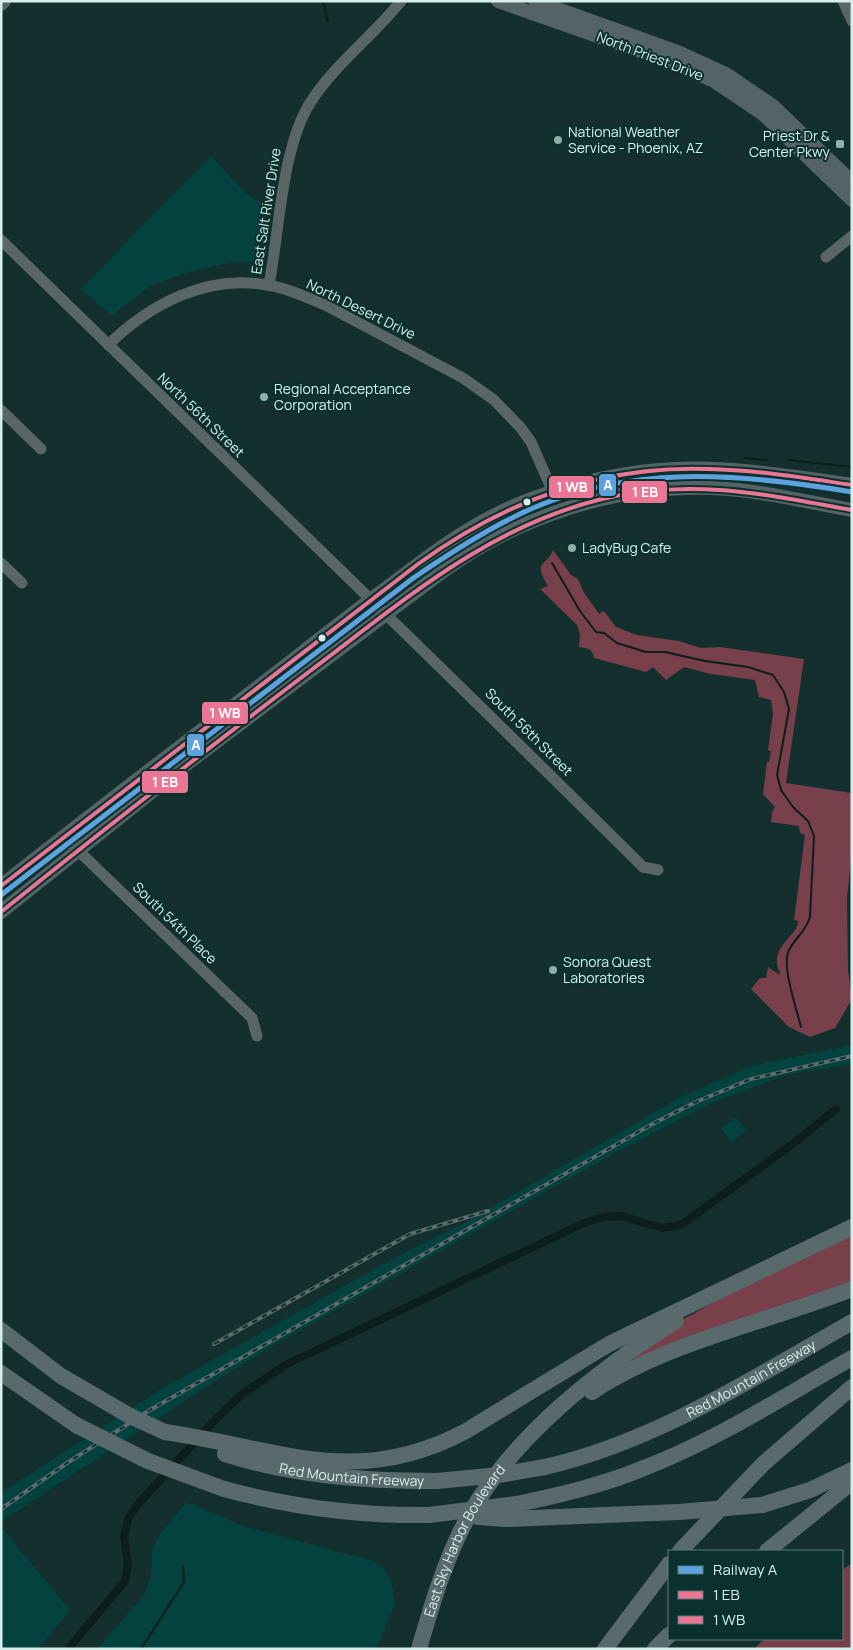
<svg xmlns="http://www.w3.org/2000/svg" width="853" height="1650" font-family="Manrope,sans-serif">
<rect width="100%" height="100%" fill="#14302e"/>
<path fill="#03423e" d="M211 156 245 192 261 203 258 256 252 262H234L192 271 151 285 112 316 80 289Z
M852 1045V1064L788 1074 709 1104 622 1149 497 1219 272 1346 195 1394 1 1522V1493L163 1388 387 1262 468 1221 679 1098 751 1066Z
M736 1117 746 1131 731 1142 721 1128Z
M186 1502 244 1526 377 1562 384 1568 392 1584 395 1604 376 1649H97L145 1594 152 1570V1550L158 1537Z
M1 1527 70 1610 38 1649H1Z"/>
<path fill="#77404b" d="M553 550 571 575 578 579 583 591 599 614 604 611 616 627 637 635 679 641 701 648 720 647 804 659 786 783 852 793V849L847 898 848 971 852 999 835 1028 810 1037 789 1027 751 989 760 978H766L768 967 780 975C780 971 777 967 777 963 775 944 798 935 798 921L794 920 805 835 800 833 799 826 771 822 772 812 775 807 763 794 767 762H769L771 751 768 750 773 714 771 700 759 697 755 680 711 674 684 667 666 680 653 667 646 672 594 658C593 649 587 648 579 647L580 634 577 625 540 589 548 586C532 559 547 567 553 550Z
M852 1233V1281L634 1359 631 1354 680 1321 734 1291Z
M852 1563V1649H754L764 1639H842V1570Z"/>
<g fill="none" stroke-linecap="round" stroke-linejoin="round">
<path stroke="#0c1e1d" stroke-width="2" d="M323 1 328 22
M745 458 767 460
M789 460 852 467
M552 563 580 611 596 632 604 633 617 643 646 652H665L705 661 748 667 773 675 784 692 789 709 777 775 781 790 793 807 808 821 814 836 810 917C806 931 796 937 789 950 781 965 797 1010 801 1027
M141 1649 184 1582 183 1567"/>
<path stroke="#0c1e1d" stroke-width="8" d="M68 1649 125 1581 128 1565 124 1536 129 1517 139 1503 216 1419 241 1395 285 1365 584 1223 603 1217 621 1216 662 1228 681 1225 794 1143 836 1109"/>
<path stroke="#5a6567" stroke-width="11" d="M843 1 852 21
M1 240C215 449 431 656 643 867L658 870
M826 257 852 236
M269 285C279 233 282 147 310 103 334 65 372 37 401 1
M108 345C150 304 207 274 267 285 287 288 306 297 325 305L463 378 494 400 521 428 531 442 553 492
M1 410 41 449
M1 563 22 583
M63 836 252 1018 257 1036"/>
<path stroke="#546466" stroke-width="14" d="M498 1 677 64 714 81 763 114 852 200
M535 1 678 52 726 74 773 106 852 182
M1 4 4 1
M1 886C90 815 180 747 271 677 311 646 351 614 392 584 427 557 463 530 503 511 540 494 581 482 621 475 699 460 774 474 852 485
M1 912 184 766 438 575C517 516 614 485 713 488 759 490 806 502 852 510"/>
<g stroke="#596a6d" stroke-width="16">
<path d="M1 1330 61 1376 130 1416"/>
<path d="M1 1373 76 1425"/>
<path d="M592 1392C667 1342 767 1322 852 1289"/>
<path d="M165 1432C277 1448 356 1490 466 1431L609 1344 852 1227"/>
<path id="s1" d="M225 1454C295 1476 365 1481 437 1481"/>
<path id="s2" d="M545 1467C657 1441 753 1378 852 1322"/>
<path d="M224 1489C291 1507 359 1516 429 1515"/>
<path d="M517 1504C560 1495 603 1485 644 1468 717 1440 784 1396 852 1358"/>
<path d="M762 1505 810 1490 852 1470"/>
<path d="M506 1519 679 1512"/>
<path d="M680 1551 763 1464 852 1387"/>
<path d="M767 1551 852 1482"/>
<path id="s3" d="M419 1649C432 1604 445 1559 468 1517 512 1437 599 1369 676 1321"/>
<path d="M605 1649 669 1564"/>
<path d="M655 1649 669 1635"/>
</g>
<defs>
<path id="rail" d="M214 1344 410 1234 488 1211
M1 1509 67 1463 150 1410 656 1122 698 1101 751 1079 852 1056"/>
</defs>
<use href="#rail" stroke="#5e6c6e" stroke-width="4"/>
<use href="#rail" stroke="#0b312e" stroke-width="2" stroke-dasharray="5.5" stroke-linecap="butt"/>
<path stroke="#596a6d" stroke-width="16" d="M130 1416 165 1432
M76 1425 148 1461 224 1489
M437 1481 499 1475 545 1467
M679 1512 762 1505
M429 1515 517 1504
M478 1517 506 1519"/>
<defs>
<path id="bus-1" d="M1 912C103 830 206 750 310 671 402 602 487 527 602 499 691 478 764 494 852 510"/>
<path id="bus-2" d="M1 886 418 564C505 501 601 465 708 469 757 470 804 478 852 485"/>
</defs>
<use href="#bus-1" stroke="#0b312e" stroke-width="8"/>
<use href="#bus-2" stroke="#0b312e" stroke-width="8"/>
<use href="#bus-1" stroke="#ea7594" stroke-width="4"/>
<use href="#bus-2" stroke="#ea7594" stroke-width="4"/>
<defs>
<path id="rail-1" d="M1 895 412 579C447 555 482 532 520 514 625 463 740 473 852 492"/>
</defs>
<use href="#rail-1" stroke="#0b312e" stroke-width="9"/>
<use href="#rail-1" stroke="#5ea1df" stroke-width="5"/>
</g>
<g fill="#92acaa" stroke="#0b312e" stroke-width="2">
<circle cx="558" cy="140" r="5"/>
<rect x="835" y="139" width="10" height="10" rx="2.5"/>
<circle cx="264" cy="397" r="5"/>
<circle cx="572" cy="548" r="5"/>
<circle cx="553" cy="970" r="5"/>
</g>
<g fill="#d6eeec" stroke="#0b312e" stroke-width="2">
<circle cx="527" cy="502" r="4.5"/>
<circle cx="322" cy="638" r="4.5"/>
</g>
<g text-anchor="middle" stroke-width="4" stroke-linejoin="round" paint-order="stroke">
<g font-size="14" fill="#d6eeec" stroke="#0b312e">
<text transform="translate(650 56) rotate(21)" y="5">North Priest Drive</text>
<text transform="translate(266 211) rotate(-81)" y="5">East Salt River Drive</text>
<text transform="translate(361 309) rotate(26)" y="5">North Desert Drive</text>
<text transform="translate(201 415) rotate(44)" y="5">North 56th Street</text>
<text transform="translate(529 732) rotate(45)" y="5">South 56th Street</text>
<text transform="translate(175 923) rotate(44)" y="5">South 54th Place</text>
<text dy="5" stroke="none"><textPath href="#s2" startOffset="225">Red Mountain Freeway</textPath></text>
<text dy="5" stroke="none"><textPath href="#s1" startOffset="129">Red Mountain Freeway</textPath></text>
<text dy="5" stroke="none"><textPath href="#s3" startOffset="118">East Sky Harbor Boulevard</textPath></text>
</g>
<g font-size="14" fill="#d6eeec" stroke="#0b312e" text-anchor="start">
<text x="568" y="137">National Weather<tspan x="568" dy="16">Service - Phoenix, AZ</tspan></text>
<text x="830" y="141" text-anchor="end">Priest Dr &amp;<tspan x="830" dy="16">Center Pkwy</tspan></text>
<text x="274" y="394">Regional Acceptance<tspan x="274" dy="16">Corporation</tspan></text>
<text x="582" y="553">LadyBug Cafe</text>
<text x="563" y="967">Sonora Quest<tspan x="563" dy="16">Laboratories</tspan></text>
</g>
</g>
<g stroke="#0b312e" stroke-width="2">
<rect x="598" y="473" width="19" height="24" rx="5" fill="#5ea1df"/>
<rect x="548" y="475" width="47" height="24" rx="5" fill="#ea7594"/>
<rect x="621" y="480" width="47" height="24" rx="5" fill="#ea7594"/>
<rect x="201" y="701" width="48" height="24" rx="5" fill="#ea7594"/>
<rect x="186" y="733" width="19" height="24" rx="5" fill="#5ea1df"/>
<rect x="141" y="770" width="48" height="24" rx="5" fill="#ea7594"/>
</g>
<g font-size="14" text-anchor="middle" font-weight="bold" fill="#fff">
<text x="608" y="490">A</text>
<text x="572" y="492">1 WB</text>
<text x="645" y="497">1 EB</text>
<text x="225" y="718">1 WB</text>
<text x="196" y="750">A</text>
<text x="165" y="787">1 EB</text>
</g>
<rect width="853" height="1650" fill="none" stroke="#d6eeec" stroke-width="5"/>
<rect x="668" y="1550" width="175" height="90" fill="#0b312e" stroke="#5c7d7a"/>
<rect x="678" y="1566" width="25" height="8" fill="#5ea1df" stroke="#5c7d7a"/>
<text x="713" y="1575" font-size="15" fill="#d6eeec">Railway A</text>
<rect x="678" y="1591" width="25" height="8" fill="#ea7594" stroke="#5c7d7a"/>
<text x="713" y="1600" font-size="15" fill="#d6eeec">1 EB</text>
<rect x="678" y="1616" width="25" height="8" fill="#ea7594" stroke="#5c7d7a"/>
<text x="713" y="1625" font-size="15" fill="#d6eeec">1 WB</text>
</svg>
